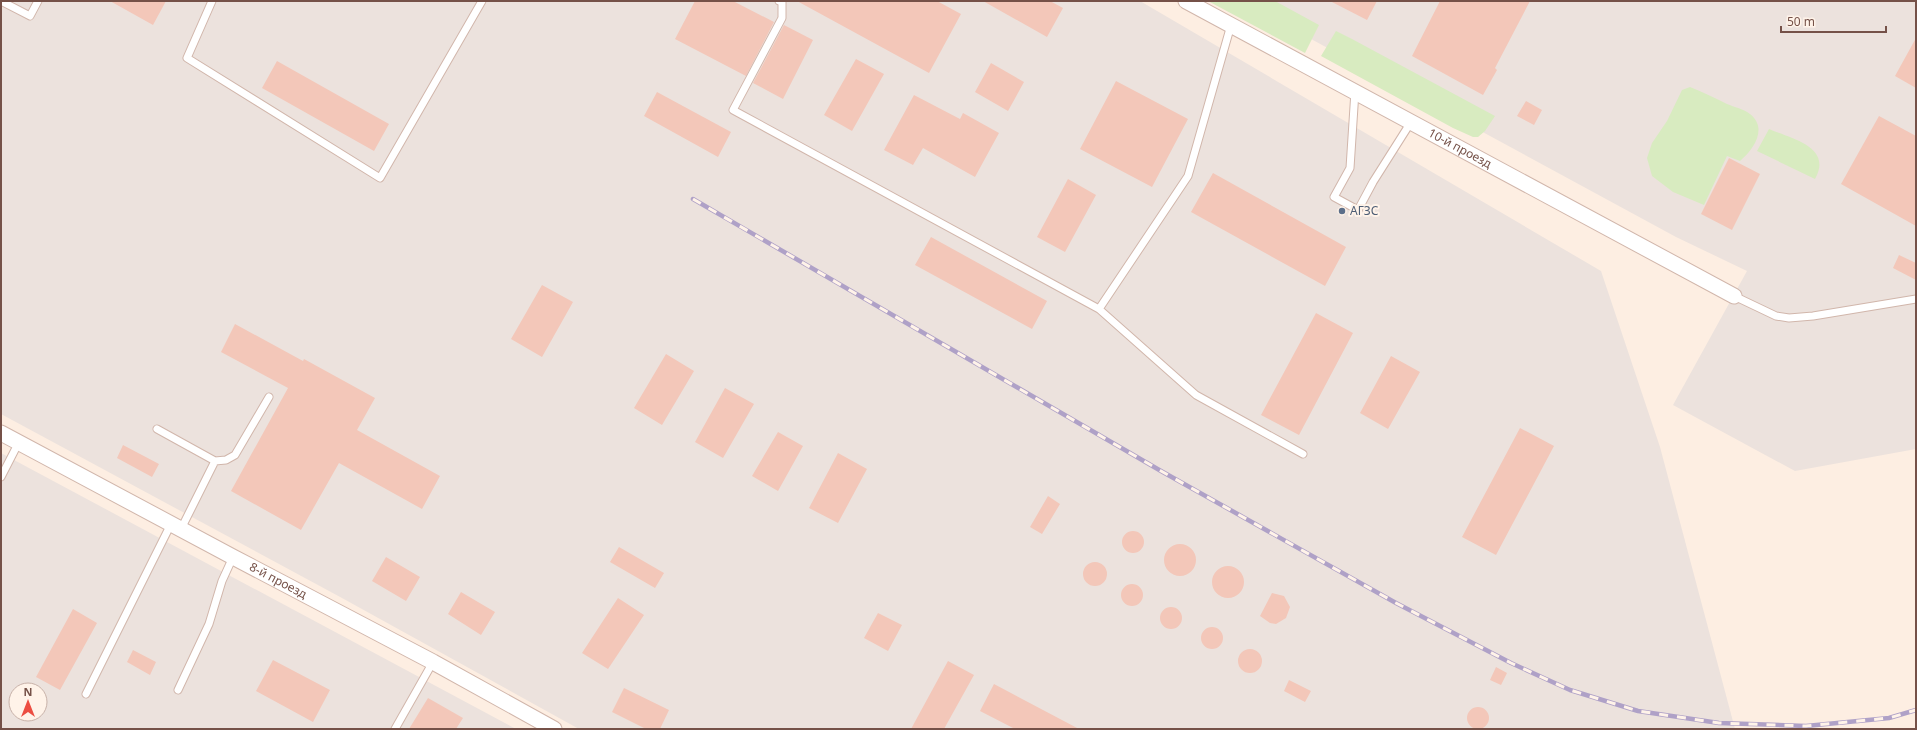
<svg xmlns="http://www.w3.org/2000/svg" width="1917" height="730" font-family="'Noto Sans',sans-serif">
<rect width="100%" height="100%" fill="#fdeee2"/>
<path fill="#ece2dd" fill-rule="evenodd" d="M1 1H1140L1601 271 1660 447 1735 729H579L342 598 1 414Z
M1241 1H1916V449L1795 471 1673 405 1747 271 1676 237Z
M1 453 516 729H1ZM16 690H40V714H16Z"/>
<path fill="#d8ebc0" d="M1208 1H1275L1319 25 1305 53Z
M1336 31 1352 39 1495 116 1485 131 1478 137H1473L1453 128 1321 56Z
M1690 87C1703 92 1715 98 1727 104 1734 107 1744 109 1750 114 1768 128 1754 149 1740 161L1727 156 1704 205 1673 192 1652 176 1647 158 1652 143 1667 121 1682 90Z
M1769 129C1792 139 1833 147 1815 179L1757 151Z"/>
<path fill="#f3c7b9" d="M110 1H166L153 25Z
M695 1H733L774 22 746 76 675 39Z
M797 1H937L961 14 929 73Z
M983 1H1050L1063 8 1047 37Z
M1330 1H1377L1367 20Z
M1440 1H1530L1495 68 1497 70 1483 95 1412 56Z
M784 25 813 40 783 99 753 83Z
M1916 38V88L1895 76Z
M856 59 884 74 852 131 824 115Z
M277 61 389 124 374 151 262 88Z
M991 63 1024 82 1008 111 975 92Z
M1116 81 1188 119 1152 187 1080 149Z
M657 92 731 132 718 157 644 116Z
M914 95 960 119 963 113 999 133 975 177 923 148 913 165 884 150Z
M1526 101 1542 110 1534 125 1517 116Z
M1879 116 1916 136V226L1841 184Z
M1729 158 1760 174 1732 230 1701 214Z
M1213 173 1346 247 1325 286 1191 212Z
M1068 179 1096 195 1065 252 1037 237Z
M931 237 1047 301 1032 329 915 265Z
M1899 255 1916 263V280L1893 268Z
M542 285 573 302 542 357 511 339Z
M1316 313 1353 333 1299 435 1261 415Z
M235 324 303 361 304 359 375 398 357 430 440 476 422 509 339 463 301 530 231 491 288 388 221 352Z
M666 354 694 371 662 425 634 408Z
M1391 356 1420 372 1388 429 1360 413Z
M725 388 754 404 723 458 695 442Z
M1520 428 1554 446 1496 555 1462 537Z
M778 432 803 446 778 491 752 476Z
M123 445 159 464 152 477 117 458Z
M838 453 867 469 838 523 809 508Z
M1048 496 1060 504 1042 534 1030 527Z
M1122 542a11 11 0 1 1 22 0a11 11 0 1 1-22 0Z
M1164 560a16 16 0 1 1 32 0a16 16 0 1 1-32 0Z
M619 547 664 573 655 588 610 562Z
M386 557 420 577 406 601 372 581Z
M1083 574a12 12 0 1 1 24 0a12 12 0 1 1-24 0Z
M1212 582a16 16 0 1 1 32 0a16 16 0 1 1-32 0Z
M1121 595a11 11 0 1 1 22 0a11 11 0 1 1-22 0Z
M461 592 495 612 481 635 448 614Z
M1272 593 1284 596 1290 607 1286 618 1276 624 1270 623 1260 616Z
M618 598 644 615 608 669 582 653Z
M1160 618a11 11 0 1 1 22 0a11 11 0 1 1-22 0Z
M73 609 97 623 60 690 36 677Z
M878 613 902 625 888 651 864 638Z
M1201 638a11 11 0 1 1 22 0a11 11 0 1 1-22 0Z
M1238 661a12 12 0 1 1 24 0a12 12 0 1 1-24 0Z
M133 650 156 662 150 675 127 662Z
M273 660 330 690 313 722 256 691Z
M948 661 974 675 944 729H911Z
M1496 667 1507 673 1501 685 1490 680Z
M1289 680 1311 691 1305 702 1284 691Z
M994 684 1079 729H1015L980 711Z
M624 688 669 710 660 729H646L612 712Z
M428 698 463 718 456 729H409Z
M1467 718a11 11 0 1 1 22 0a11 11 0 1 1-22 0Z"/>
<g fill="none" stroke-linecap="round" stroke-linejoin="round">
<defs>
<path id="lane" d="M1 1 30 16 38 1
M212 1 187 58 380 178 482 1
M779 1 782 2V18L733 110 1099 309 1196 395 1303 454
M1355 91 1350 168 1334 197 1358 210 1373 182 1411 122
M1734 296 1776 316 1789 318 1813 316 1916 299
M1099 309 1188 176 1231 25
M157 429 215 461 181 529
M215 461 226 460 235 455 269 397
M1 477 19 442
M178 690 209 624 222 581 233 557
M86 694 171 524
M395 729 433 662"/>
<g id="street">
<path id="s1" d="M1186 1 1734 296"/>
<path id="s2" d="M1 433 233 557 433 662 554 729"/>
</g>
</defs>
<use href="#lane" stroke="#d1b6ab" stroke-width="9"/>
<use href="#street" stroke="#d1b6ab" stroke-width="17"/>
<use href="#lane" stroke="#fff" stroke-width="7"/>
<use href="#street" stroke="#fff" stroke-width="15"/>
<defs>
<path id="rail" d="M693 199 1161 471 1396 603 1511 663 1570 690 1638 711 1719 723 1806 726 1889 718 1916 710"/>
</defs>
<use href="#rail" stroke="#afa1c7" stroke-width="4.5"/>
<use href="#rail" stroke="#fff3e9" stroke-width="3" stroke-dasharray="9" stroke-linecap="butt"/>
</g>
<circle fill="#5c6f8a" stroke="#fff3e9" stroke-width="1.5" cx="1342" cy="211" r="4"/>
<g text-anchor="middle" stroke-width="4" stroke-linejoin="round" paint-order="stroke">
<g font-size="12" fill="#755148" stroke="#fff3e9">
<text dy="4" stroke="none"><textPath href="#s1" startOffset="311">10-й проезд</textPath></text>
<text dy="4" stroke="none"><textPath href="#s2" startOffset="314">8-й проезд</textPath></text>
</g>
<g font-size="12" fill="#4e5e75" stroke="#fff3e9" text-anchor="start">
<text x="1350" y="215">АГЗС</text>
</g>
</g>
<rect width="1917" height="730" fill="none" stroke="#755148" stroke-width="4"/>
<g transform="translate(28 702)"><circle r="19" fill="#fff3e9" stroke="#c8b2a9"/>
<path d="M0-3L7 15L0 10L-7 15Z" fill="#ec4e42"/>
<text y="-6" font-size="11" font-weight="bold" text-anchor="middle" fill="#755148">N</text>
</g>
<path d="M1781 26v6h105v-6" fill="none" stroke="#755148" stroke-width="2"/>
<text x="1787" y="26" font-size="12" fill="#755148" stroke="#fff3e9" stroke-width="3" paint-order="stroke">50 m</text>
</svg>
